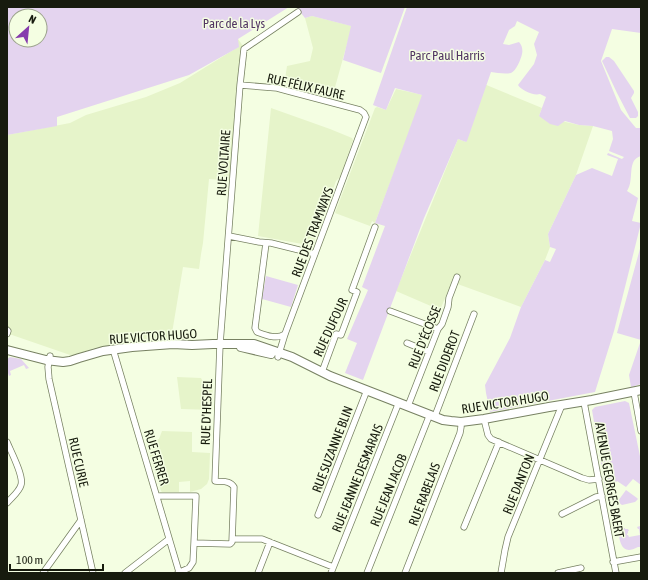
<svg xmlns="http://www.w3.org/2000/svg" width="648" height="580" font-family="'Asap Condensed',sans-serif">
<rect width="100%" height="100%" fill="#f4fee2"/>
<path fill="#e6f4ca" d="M312 16 352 26 332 98 284 86 287 66 310 61 313 48 305 18Z
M238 39 246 50 236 181 209 179 203 243 201 254 199 269 183 267 171 339 150 340 94 348 73 356 12 335 7 334V135L70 123 86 115 146 97 180 83 238 47Z
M484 84 542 108 539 116 579 125 593 126 576 175 548 234 550 247 545 260 521 307 452 282 440 310 396 291 458 139 466 142Z
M396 89 423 95 375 223 372 221 370 226 335 213 375 108 377 107 386 110Z
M271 108 330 129 352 138 353 140 341 176 336 181 314 242 308 245 258 236Z
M177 377 201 378 202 380H213L212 410 181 409Z
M162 431 192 432V452L210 453 209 479 207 484 201 489 190 492V481L179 482V492H162L161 491 146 443 159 439Z"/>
<path fill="#e4d4ef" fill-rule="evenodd" d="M7 7H289L238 39 239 47 189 75 57 117V126L7 135ZM16 16H40V40H16Z
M296 7H405L381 73 343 60 351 26 312 16 305 18Z
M407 7H641V33L612 29 601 61 621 110 636 128H641V156C626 160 635 180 627 191L638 198 632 221 641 223 614 331 595 392 490 412 486 393 485 385 510 338 521 307 545 260 550 262 556 249 550 247 548 234 576 175 592 168 612 176 618 159 607 155 608 153 622 159 624 157 609 151 613 139 612 131 593 126 579 125 565 121 558 126 550 124 539 116 546 97 540 94C533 96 521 90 518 85L534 64 537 55 534 44 539 32 517 21 515 26 509 30 503 44 509 45 519 42C522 45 523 50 522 54 521 59 516 71 511 73 505 74 497 73 491 72L467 141 466 142 458 139 424 218 363 380 345 373 357 343 347 339 368 290 362 287 385 226 375 223 422 95 395 88 386 110 373 105Z
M606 57H609L614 61 634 91V93L631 98 638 112V116L636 118H630L617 93 602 61Z
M641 245V384L631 387 629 375 641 340 617 333Z
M266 276 298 285 291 307 262 299Z
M10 357 21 359 29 368 26 369 24 365 10 371 11 375 9 376 7 370V359Z
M625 401 629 403 641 461V485L633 479 626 487 617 481 609 492H607L605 488 592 410 595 407Z
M626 490 637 498 638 499 635 502 622 505 618 502V501Z
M640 525H641V547H638C622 556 620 543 618 531L619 529 625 528V529H628L629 531H628V533L627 534V535H628L629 537 640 535 639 529H638L637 527 640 526Z"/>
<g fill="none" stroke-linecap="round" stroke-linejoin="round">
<defs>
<path id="street" d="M240 85 277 88 288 91 360 110 364 113 366 117 285 334 278 357
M229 236 259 242 271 243 315 254
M266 243 255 328 257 332C265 335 277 340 285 334
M390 311 438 329
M7 330 8 331 7 334
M407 343 429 352
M113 349 179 572
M50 356 48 367 49 379 93 573
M322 372 336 334 341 335 357 292 352 290 375 227
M634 392 641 431
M584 402 616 573
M408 406 438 329 442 324 448 307 449 298 457 277
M435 416 474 314
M484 419 488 435 491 439 582 478 589 480 599 479
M7 442C11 452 24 476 21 485 19 492 12 497 7 503
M157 496H196L194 543 230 544 232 542 234 487C230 480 222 482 215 481L220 344 240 85 244 49 298 12
M562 514 596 497 602 496
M318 515 367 390
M464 527 499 442
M233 539H262L333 567
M613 562 641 557
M43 573 81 520
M125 573 169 539
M178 573 189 568 193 562 194 543
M258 573 270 542
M331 573 399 402
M367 573 430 414
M405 573 460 433 461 427V422
M501 573 505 550 508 537 562 405
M558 573 581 568"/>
<path id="secondary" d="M241 347 271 354
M7 350 46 360 63 362 70 361 79 358 103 351 132 347 173 344 192 345 213 344H254L292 357 330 376 443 420 451 421 461 422 484 419 549 407 592 400 641 390"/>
</defs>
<use href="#street" stroke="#778162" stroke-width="7"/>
<use href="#secondary" stroke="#778162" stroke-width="10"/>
<use href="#street" stroke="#fff" stroke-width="5.5"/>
<use href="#secondary" stroke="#fff" stroke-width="8"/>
</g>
<g text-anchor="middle" stroke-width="3" stroke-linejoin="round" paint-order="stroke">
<g font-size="13" fill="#523563" stroke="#f4fee2">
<text x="234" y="28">Parc de la Lys</text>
<text x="447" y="60">Parc Paul Harris</text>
</g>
<g font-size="13" fill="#171b0e" stroke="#f4fee2">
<text transform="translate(306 86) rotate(13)" y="5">RUE FÉLIX FAURE</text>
<text transform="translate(223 163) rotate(-86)" y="5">RUE VOLTAIRE</text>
<text transform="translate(312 232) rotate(-69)" y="5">RUE DES TRAMWAYS</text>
<text transform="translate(330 327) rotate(-65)" y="5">RUE DUFOUR</text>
<text transform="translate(153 336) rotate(-4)" y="5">RUE VICTOR HUGO</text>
<text transform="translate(424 337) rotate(-68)" y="5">RUE D'ÉCOSSE</text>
<text transform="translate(444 361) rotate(-69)" y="5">RUE DIDEROT</text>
<text transform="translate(505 402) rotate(-9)" y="5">RUE VICTOR HUGO</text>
<text transform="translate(206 412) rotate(-88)" y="5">RUE D'HESPEL</text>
<text transform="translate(332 449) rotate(-69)" y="5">RUE SUZANNE BLIN</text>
<text transform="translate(157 457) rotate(73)" y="5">RUE FERRER</text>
<text transform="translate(79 462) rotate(77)" y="5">RUE CURIE</text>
<text transform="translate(357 478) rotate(-68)" y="5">RUE JEANNE DESMARAIS</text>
<text transform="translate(610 480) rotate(80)" y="5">AVENUE GEORGES BAERT</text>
<text transform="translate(518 484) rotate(-68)" y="5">RUE DANTON</text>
<text transform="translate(388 490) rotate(-68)" y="5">RUE JEAN JACOB</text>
<text transform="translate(424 494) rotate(-69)" y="5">RUE RABELAIS</text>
</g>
</g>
<rect width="648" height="580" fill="none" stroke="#171b0e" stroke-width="16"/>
<g transform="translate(28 28) rotate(27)"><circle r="19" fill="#f4fee2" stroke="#9ca38d"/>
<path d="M0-3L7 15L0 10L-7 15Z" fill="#863cad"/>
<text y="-6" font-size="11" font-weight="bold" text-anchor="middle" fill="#171b0e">N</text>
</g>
<path d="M10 564v6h93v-6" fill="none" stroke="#171b0e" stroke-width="2"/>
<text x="16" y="564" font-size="12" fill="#171b0e" stroke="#f4fee2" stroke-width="3" paint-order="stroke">100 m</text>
</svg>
